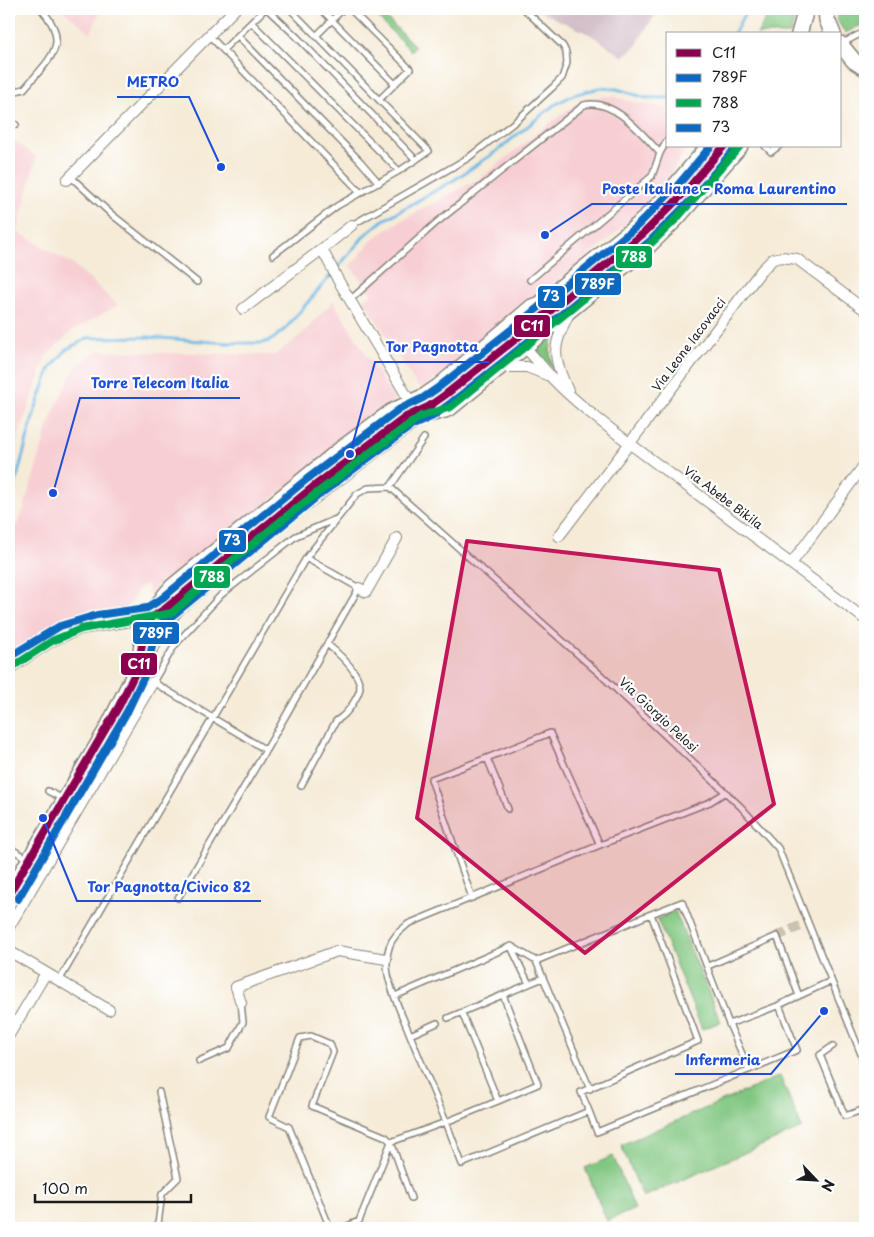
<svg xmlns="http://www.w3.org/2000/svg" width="874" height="1237" font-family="'Playpen Sans',sans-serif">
<rect width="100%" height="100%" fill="#fff"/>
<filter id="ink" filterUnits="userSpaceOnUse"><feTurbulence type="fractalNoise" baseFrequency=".02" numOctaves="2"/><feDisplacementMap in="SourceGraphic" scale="10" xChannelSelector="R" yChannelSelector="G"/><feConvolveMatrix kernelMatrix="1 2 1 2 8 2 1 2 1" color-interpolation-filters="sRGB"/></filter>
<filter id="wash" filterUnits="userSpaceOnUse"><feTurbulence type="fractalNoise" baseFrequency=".0096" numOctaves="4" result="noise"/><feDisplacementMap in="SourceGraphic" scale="20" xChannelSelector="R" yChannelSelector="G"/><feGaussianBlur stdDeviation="1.12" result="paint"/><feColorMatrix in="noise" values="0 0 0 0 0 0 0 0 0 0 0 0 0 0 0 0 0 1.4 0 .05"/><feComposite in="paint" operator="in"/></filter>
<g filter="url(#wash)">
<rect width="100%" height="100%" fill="#f5ebd7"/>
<path fill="#f7cfd3" d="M61 9H101L91 33Z
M611 96 637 103 668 108V146H687L671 174 638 213 609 239 426 387H418L366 304 365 300 371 293 350 266 373 239 398 222 482 177 545 127 584 98Z
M9 136 36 157 18 232 74 265 118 305 72 331 46 356 9 465Z
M333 301 395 401 167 582 162 579 150 598 147 585 141 586 122 614 93 609 79 613 9 662V541L22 513 52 415 74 368 97 351 275 355 302 334Z"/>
<path fill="#d2bdc7" d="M535 9H659L640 38 637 45 623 57 591 35Z"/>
<path fill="#80c680" stroke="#4e714e" d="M369 9H377L415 46 411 51Z
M771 9H797L790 34H757Z
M836 9H865V24L859 26 845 33 837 20Z
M556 329C549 343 549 354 553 369L535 348V346Z
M675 911 721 1022 702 1029 657 919Z
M780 1076 802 1128 643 1197 621 1145Z
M613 1156 635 1209 607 1221 585 1168Z"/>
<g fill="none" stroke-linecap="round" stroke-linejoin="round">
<path stroke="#6cb8e5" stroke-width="3" d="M734 34 747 9
M9 507 35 410 50 369 67 349 88 338 147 337 227 343H263L273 339 286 328 365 235 382 221 454 180 497 151 554 105 573 95 599 88 617 89 646 98H668"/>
</g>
</g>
<g filter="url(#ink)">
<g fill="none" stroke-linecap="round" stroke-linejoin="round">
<path stroke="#cac2b2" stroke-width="10" stroke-dasharray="10 5" stroke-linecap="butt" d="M777 936 807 923"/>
<defs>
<path id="lane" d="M267 9 297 37 416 160
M321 9 395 84
M350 9 410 69 379 100
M252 23 399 171
M209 35 223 50 265 9
M238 36 361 162 379 183
M316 36 343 9
M843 43 858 35 865 33
M223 50 361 193
M9 85 16 91 24 89C48 60 73 44 41 9
M9 119 16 125
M765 146 771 152 779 146
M71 177 110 213 197 282
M352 225 468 158 516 121 553 87 562 78 567 63 566 52 563 46 524 9
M273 255 337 206 399 171 429 151 290 9
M530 280 652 176 660 153 668 139
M350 300 436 223 584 105C613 97 642 134 660 153
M422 409 428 407 445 395 522 334 644 233 685 192 724 146
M424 438 390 487 601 675 741 807 778 848 865 1064
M202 577 243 543
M159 612 176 599
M266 750 359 588 306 558
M301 786 336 721C344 716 347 712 352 705 355 700 360 693 360 687 359 671 338 653 327 644
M48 791 63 799
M508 809 487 758 550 733 600 845
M13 850 28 859
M178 898 266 750 153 682 175 645 221 595 296 536 336 519
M472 898 431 779 487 758
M511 947 529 984
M708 966 777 936 799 996
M59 981 306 558 357 494 368 488 390 487
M395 996 511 946 536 961
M448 1018 543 978
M437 1023 410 1035 446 1122 498 1101 462 1013
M410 1035C399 1006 373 962 396 935 399 931 404 928 408 924L600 845 710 802 726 792
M833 1046 820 1055 845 1116 865 1109
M199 1061 229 1048 243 1022 241 1003
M749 1070 729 1024 780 1005
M590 1089 536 961 651 914
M159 1092 178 1178 162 1194 158 1224 160 1228
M498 1101 538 1084 503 995
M589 1111 581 1092 698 1041 651 914 682 902 729 1024
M330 1228 289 1127 269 1117 300 1038 311 1036 330 1044 333 1052 312 1106 386 1137 391 1142 446 1122 462 1164 589 1111 597 1132 797 1050 779 1005 831 981
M343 1228 359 1221 391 1142 411 1198"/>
<path id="street" d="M67 180 235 9
M352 225 322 249 338 280 411 403 421 416
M243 309 322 249
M534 311C525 322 520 332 524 346 534 357 543 368 552 378 576 403 603 423 629 443L865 619
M501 367H527L547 375
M568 391C552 354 552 349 569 313
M559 536 761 271 773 259 782 257 797 259 865 310
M791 564 865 464
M359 588 366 592 397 538
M9 669 52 641 81 629 156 617
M9 927 153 682
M9 951 109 1010
M241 1003 236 987 337 951 386 959
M9 1035 46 973"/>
<path id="secondary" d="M826 9 827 20 833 34
M799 34 806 9
M840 44 854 61 865 68
M139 661C144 631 151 610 172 587L341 449 391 412 425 396 438 387 532 307 539 305 638 225 663 200 709 146
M9 894 107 729 139 665 172 613 180 605 292 512 403 428 421 416 445 410 451 407 647 247 676 219 740 146"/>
</defs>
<use href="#lane" stroke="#88847a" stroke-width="8"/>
<use href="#street" stroke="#88847a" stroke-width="12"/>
<use href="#secondary" stroke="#88847a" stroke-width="18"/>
<use href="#lane" stroke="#fff" stroke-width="5"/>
<use href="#street" stroke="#fff" stroke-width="10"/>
<use href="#secondary" stroke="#fff" stroke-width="15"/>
<defs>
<path id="bus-1" d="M9 894 119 706 139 665 143 637 151 618 166 608 313 487 406 417 428 407 445 395 522 334 644 233 685 192 724 146"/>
<path id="bus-2" d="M18 899 128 710 148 668 153 640 159 625 172 616 319 495 411 426 433 416 451 403 528 342 650 241 693 198 732 152"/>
<path id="bus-3" d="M9 669 52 641 81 629 172 613 212 577 292 512 371 452 421 416 451 407 647 247 676 219 740 146"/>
<path id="bus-4" d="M9 657 60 626 97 615 147 608 160 600 307 479 400 409 423 398 439 387 516 326 637 226 678 185 711 146"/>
</defs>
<use href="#bus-1" stroke="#fff" stroke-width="11"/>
<use href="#bus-2" stroke="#fff" stroke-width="11"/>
<use href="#bus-3" stroke="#fff" stroke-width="11"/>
<use href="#bus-4" stroke="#fff" stroke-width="11"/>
<use href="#bus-1" stroke="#8b004f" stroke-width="8"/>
<use href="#bus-2" stroke="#0c69bf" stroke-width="8"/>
<use href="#bus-3" stroke="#00a651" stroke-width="8"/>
<use href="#bus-4" stroke="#0c69bf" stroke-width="8"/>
</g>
</g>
<path fill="#c2185b" fill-opacity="0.2" stroke="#c2185b" stroke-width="4" stroke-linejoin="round" d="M467 541 719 570 774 804 585 953 417 818Z"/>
<g text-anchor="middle" stroke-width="4.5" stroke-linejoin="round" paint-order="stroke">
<g font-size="12" fill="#1c1c1c" stroke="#fff">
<text transform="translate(689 345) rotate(-53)" y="4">Via Leone Iacovacci</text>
<text transform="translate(723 498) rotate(37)" y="4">Via Abebe Bikila</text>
<text transform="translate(658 715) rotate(43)" y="4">Via Giorgio Pelosi</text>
</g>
</g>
<path fill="none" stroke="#1d4ed8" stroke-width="2" d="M221 167L189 97H117M545 235L592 204H847M350 454L375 362H489M53 493L80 398H240M43 818L77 901H261M824 1011L771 1074H675"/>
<g fill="#1d4ed8" stroke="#fff" stroke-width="2">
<circle cx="221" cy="167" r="5"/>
<circle cx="545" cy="235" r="5"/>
<circle cx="350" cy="454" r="5"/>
<circle cx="53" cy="493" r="5"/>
<circle cx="43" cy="818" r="5"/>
<circle cx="824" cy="1011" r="5"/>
</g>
<g font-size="14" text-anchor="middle" font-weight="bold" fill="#1d4ed8" stroke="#fff" stroke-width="4.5" stroke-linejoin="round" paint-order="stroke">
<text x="153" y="87">METRO</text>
<text x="719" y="194">Poste Italiane – Roma Laurentino</text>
<text x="432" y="352">Tor Pagnotta</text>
<text x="160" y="388">Torre Telecom Italia</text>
<text x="169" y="892">Tor Pagnotta/Civico 82</text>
<text x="723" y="1065">Infermeria</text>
</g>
<g stroke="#fff" stroke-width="2">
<rect x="615" y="245" width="38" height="24" rx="5" fill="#00a651"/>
<rect x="574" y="272" width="48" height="24" rx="5" fill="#0c69bf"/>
<rect x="537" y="285" width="29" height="24" rx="5" fill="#0c69bf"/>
<rect x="513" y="314" width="38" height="24" rx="5" fill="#8b004f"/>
<rect x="218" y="529" width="29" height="24" rx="5" fill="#0c69bf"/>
<rect x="193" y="565" width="38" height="24" rx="5" fill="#00a651"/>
<rect x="132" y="621" width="48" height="24" rx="5" fill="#0c69bf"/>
<rect x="120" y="652" width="38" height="24" rx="5" fill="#8b004f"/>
</g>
<g font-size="14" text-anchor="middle" font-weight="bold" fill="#fff">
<text x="634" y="262">788</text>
<text x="598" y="289">789F</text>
<text x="551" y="301">73</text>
<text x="532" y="331">C11</text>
<text x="232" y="545">73</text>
<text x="212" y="582">788</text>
<text x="156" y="638">789F</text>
<text x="139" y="669">C11</text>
</g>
<rect width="874" height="1237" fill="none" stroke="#fff" stroke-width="30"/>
<rect x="666" y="32" width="175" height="115" fill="#ffffff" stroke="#a4a4a4"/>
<rect x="676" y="49" width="25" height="8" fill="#8b004f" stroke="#a4a4a4"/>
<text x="712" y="58" font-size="15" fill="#1c1c1c">C11</text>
<rect x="676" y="74" width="25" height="8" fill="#0c69bf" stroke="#a4a4a4"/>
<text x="712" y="82" font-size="15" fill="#1c1c1c">789F</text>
<rect x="676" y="99" width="25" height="8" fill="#00a651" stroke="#a4a4a4"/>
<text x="712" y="108" font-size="15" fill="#1c1c1c">788</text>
<rect x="676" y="124" width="25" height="8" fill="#0c69bf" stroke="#a4a4a4"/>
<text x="712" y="132" font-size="15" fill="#1c1c1c">73</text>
<g transform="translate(816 1180) rotate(115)" stroke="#ffffff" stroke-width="4" paint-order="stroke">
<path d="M0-4L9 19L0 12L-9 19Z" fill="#1c1c1c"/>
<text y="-8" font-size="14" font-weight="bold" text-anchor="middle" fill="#1c1c1c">N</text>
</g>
<path d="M35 1194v8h156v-8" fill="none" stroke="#1c1c1c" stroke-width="2.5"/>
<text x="42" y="1194" font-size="15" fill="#1c1c1c" stroke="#ffffff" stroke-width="4" paint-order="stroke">100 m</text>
</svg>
